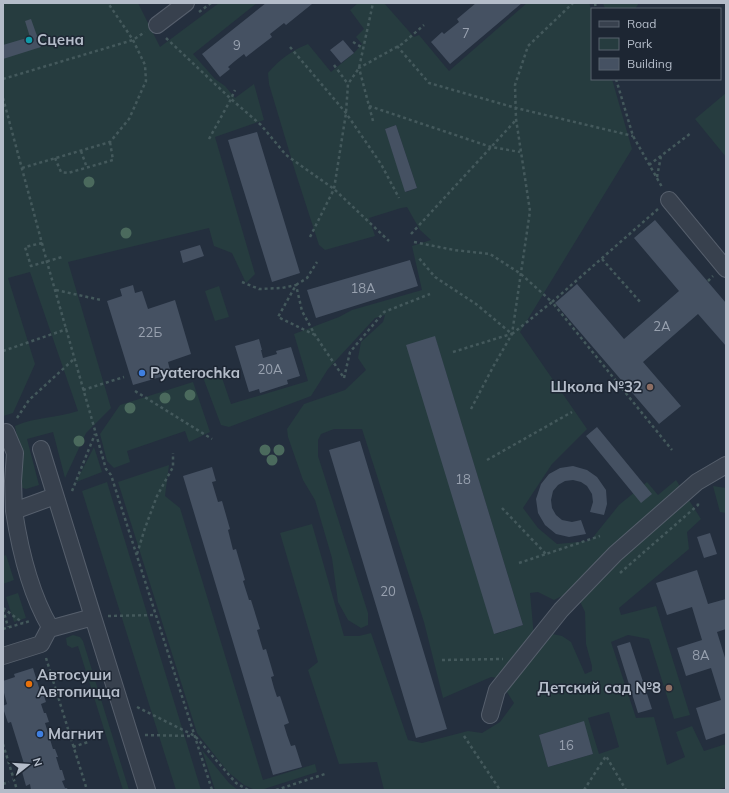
<svg xmlns="http://www.w3.org/2000/svg" width="729" height="793" font-family="Mulish,sans-serif">
<rect width="100%" height="100%" fill="#242f3e"/>
<path fill="#263c3f" fill-rule="evenodd" d="M3 3H138L160 47 219 3H257L193 54 215 79 225 86 235 98 254 84 264 120 215 137 255 274 246 283 232 253 214 246 209 228 68 262 111 408 86 433 65 478 53 432 27 439 39 485 26 489 20 487 18 484 22 463 15 426C35 417 57 418 78 411L30 272 8 278 35 364 13 413 3 416Z
M358 3H384L414 37 419 35 449 71 527 3H589L592 12V79H612L632 149 520 332 587 429 552 464 523 508 538 528 557 544 590 541 619 505 647 482 658 495 676 480 701 519 687 532 689 549 619 608 621 615 656 606 690 715 674 719 649 639 628 635 611 642 636 718 654 717 667 765 685 757 676 732 692 726 704 751 726 744V787L718 790H384L377 762 339 764 308 670 318 662 280 533 312 524 344 636H359L371 633 408 740 422 743 468 731 482 733 500 722 514 703 498 678 491 677 443 698 424 622 362 429H334L321 434 318 440V456L368 613V625L361 628 348 620 338 602 332 558 315 500 303 480 288 437 287 429 304 404 345 390 366 370 358 358 361 342 383 322 385 315 375 318 328 369 311 396 229 427 221 425 204 380C208 373 213 374 221 375L231 404 308 381 294 334 339 317 352 310 422 290 412 246 431 240 420 230 407 207 401 208 369 218 375 236 325 250 319 245 296 174 269 84 268 73C279 60 292 50 308 44L331 72 354 53 362 44 356 37 364 29 350 10ZM396 125 417 188 406 192 385 129ZM435 337 523 625 495 634ZM572 591 576 593 585 612 586 644 592 666V671L585 674 571 642 562 636 552 634 535 648 530 593 538 592 554 600ZM609 712 619 747 599 754 588 718ZM583 722 593 754 548 767 539 735Z
M603 3H639L635 9H605Z
M726 93V157L695 119Z
M219 286 229 317 215 321 205 291Z
M193 382 210 432 189 442 185 431 127 451 130 462 114 468 107 461 100 434 120 405Z
M94 447 102 472 76 482Z
M169 465 165 496 180 508 263 780 315 764 317 772 261 790H255L244 785 228 772 197 733 118 482Z
M107 482 110 492 201 790H176L82 491Z
M713 486 726 488V513L720 512Z
M6 555 14 580 3 584V556Z
M18 593 26 618 14 622 6 597Z
M73 635 80 637 83 641 129 790H123L78 646 72 648 67 645 66 638Z
M202 750 229 783 238 790H215Z"/>
<path fill="#455162" d="M266 3H311L312 4 286 25 284 23 270 34 272 37 246 57 244 54 235 61 228 67 230 69 220 77 202 54Z
M476 3H522L450 64 431 42 442 32 444 34 459 22 457 19Z
M31 19 41 47 3 59V45L30 37 25 21Z
M343 40 354 53 341 63 330 50Z
M396 125 417 188 405 192 385 129Z
M257 132 300 273 272 282 228 140Z
M655 220 726 303V346L698 314 643 362 681 406 659 424 555 303 577 284 624 339 679 291 634 238Z
M200 245 204 256 183 263 180 251Z
M410 260 418 286 316 318 307 290Z
M133 285 135 293 142 291 148 309 175 300 191 354 168 362 171 374 133 385 107 301 122 296 120 289Z
M435 336 523 625 494 634 406 345Z
M259 339 262 350H261L263 358 277 354 276 351 291 347 300 376 287 380 288 384 260 393 259 389 249 392 235 346Z
M597 427 652 494 641 503 586 436Z
M360 441 447 729 416 738 329 450Z
M573 466 587 470 597 477 606 490 607 504 604 515 590 512 593 502 592 494 587 486 581 482 573 480 565 481 558 485 553 491 551 500 552 508 556 515 562 520 572 522 581 520 586 534 569 537 556 534 545 525 538 513 536 499 541 484 549 474 560 468Z
M212 467 216 481 212 482 218 502 222 501 230 529 228 530 233 550 236 549 245 580 243 581 249 600H251L260 629 257 630 263 650 266 649 274 676 271 677 274 688 277 697 280 696 289 723 284 725 287 735 291 746 295 745 302 767 273 775 183 476Z
M710 533 717 554 704 558 697 537Z
M697 570 708 604 726 599V629L717 632 726 661V733L706 740 696 708 721 700 711 668 686 676 677 648 702 640 692 607 667 615 656 583Z
M630 642 652 709 638 713 617 646Z
M33 668 40 691 42 690 46 702 41 704 44 713H46L49 722 45 723 53 749H55L58 757H56L60 770H62L65 780 62 781 65 788H67L68 790H31L30 784 26 786 21 768 25 767 11 722 8 723 3 708V706L7 704 3 689V681L15 677 14 674Z
M584 721 593 754 548 767 539 735Z"/>
<g fill="none" stroke-linecap="round" stroke-linejoin="round">
<defs>
<path id="minor" d="M157 25 186 3
M669 200 726 269
M3 433 6 432 15 453 13 481 14 511
M41 449 93 617
M55 496 14 511C20 550 30 593 50 627L53 628 93 617 147 790
M3 656 41 644 50 627
M490 715 497 690 561 610 615 554 697 482 726 465"/>
</defs>
<use href="#minor" stroke="#565f6c" stroke-width="18"/>
<path stroke="#44595c" stroke-width="2.5" stroke-dasharray="3 3" stroke-linecap="butt" d="M595 3 596 9
M199 12 211 3
M166 38 231 99 261 125 286 155 334 189 389 241
M353 42 363 48
M397 46 429 83 516 108 633 136
M290 47 346 113 381 164 399 198
M334 65 348 84
M3 79 133 40 145 32
M616 79 633 136 662 187
M3 98 47 262 106 469 111 475 212 790
M369 106 491 147 520 152
M373 121 359 68 402 44 424 25
M209 139 231 99 235 90
M81 151 87 168
M55 158 61 172 68 173 113 160 110 142
M649 165 691 133
M22 168 110 142 129 119 146 81 145 65 133 40 108 3
M657 177 661 156
M658 209 552 302 672 450
M411 234 516 120
M310 237 334 189 346 113 348 84 359 68 373 3
M414 242 454 250 490 254 521 274 552 302 512 334 476 304 435 277 418 257
M42 243 25 247 31 266 62 257
M602 259 641 303
M708 281 713 276
M242 282 259 289 282 288 296 285 302 311 315 335 344 378
M56 290 101 300
M315 335 278 317 296 285 307 278 317 262
M3 351 67 329
M453 352 511 334
M344 378 350 352 384 312 430 294
M83 390 124 377
M135 391 212 439
M471 409 493 367 512 334 530 211 516 119 515 85 528 46 573 3
M17 418 29 400 75 358
M487 460 572 412
M72 491 95 434
M502 508 546 554
M137 554 145 528 157 496 173 467V453
M519 563 600 536
M620 573 698 505V501
M3 608 23 623
M3 609 8 627
M108 616 156 615
M3 629 30 621
M46 658 87 790
M442 660 503 659
M57 693 72 689
M137 707 195 736 236 783 248 790
M145 735 192 736
M464 736 500 790
M3 744 17 790
M73 747 88 742
M3 784 9 782
M276 790 325 774
M584 790 606 756 626 790"/>
<use href="#minor" stroke="#38414e" stroke-width="16"/>
</g>
<g fill="#4b6a5d">
<circle cx="89" cy="182" r="5.5"/>
<circle cx="126" cy="233" r="5.5"/>
<circle cx="190" cy="395" r="5.5"/>
<circle cx="165" cy="398" r="5.5"/>
<circle cx="130" cy="408" r="5.5"/>
<circle cx="79" cy="441" r="5.5"/>
<circle cx="265" cy="450" r="5.5"/>
<circle cx="279" cy="450" r="5.5"/>
<circle cx="272" cy="460" r="5.5"/>
</g>
<circle fill="#0f9aa8" stroke="#1d2633" stroke-width="1.5" cx="29" cy="40" r="4"/>
<g fill="#3f7fe0" stroke="#1d2633" stroke-width="1.5">
<circle cx="142" cy="373" r="4"/>
<circle cx="40" cy="734" r="4"/>
</g>
<g fill="#8d6e63" stroke="#1d2633" stroke-width="1.5">
<circle cx="650" cy="387" r="4"/>
<circle cx="669" cy="688" r="4"/>
</g>
<circle fill="#e8710a" stroke="#1d2633" stroke-width="1.5" cx="29" cy="684" r="4"/>
<g text-anchor="middle" stroke-width="3" stroke-linejoin="round" paint-order="stroke">
<g font-size="13" fill="#98a1af">
<text x="466" y="38">7</text>
<text x="237" y="50">9</text>
<text x="363" y="293">18А</text>
<text x="662" y="331">2А</text>
<text x="150" y="337">22Б</text>
<text x="270" y="374">20А</text>
<text x="463" y="484">18</text>
<text x="388" y="596">20</text>
<text x="701" y="660">8А</text>
<text x="566" y="750">16</text>
</g>
<g font-size="15" font-weight="bold" fill="#b4bcc9" stroke="#1d2633" text-anchor="start">
<text x="37" y="45">Сцена</text>
<text x="150" y="378">Pyaterochka</text>
<text x="642" y="392" text-anchor="end">Школа №32</text>
<text x="37" y="680">Автосуши<tspan x="37" dy="17">Автопицца</tspan></text>
<text x="661" y="693" text-anchor="end">Детский сад №8</text>
<text x="48" y="739">Магнит</text>
</g>
</g>
<rect width="729" height="793" fill="none" stroke="#b4bcc9" stroke-width="8"/>
<rect x="591" y="8" width="130" height="72" fill="#1d2633" stroke="#59626f"/>
<rect x="599" y="21" width="20" height="6" fill="#38414e" stroke="#59626f"/>
<text x="627" y="28" font-size="12" fill="#b4bcc9">Road</text>
<rect x="599" y="38" width="20" height="12" fill="#263c3f" stroke="#59626f"/>
<text x="627" y="48" font-size="12" fill="#b4bcc9">Park</text>
<rect x="599" y="58" width="20" height="12" fill="#455162" stroke="#59626f"/>
<text x="627" y="68" font-size="12" fill="#b4bcc9">Building</text>
<g transform="translate(28 765) rotate(73)" stroke="#1d2633" stroke-width="3" paint-order="stroke">
<path d="M0-3L7 15L0 10L-7 15Z" fill="#b4bcc9"/>
<text y="-6" font-size="11" font-weight="bold" text-anchor="middle" fill="#b4bcc9">N</text>
</g>
</svg>
